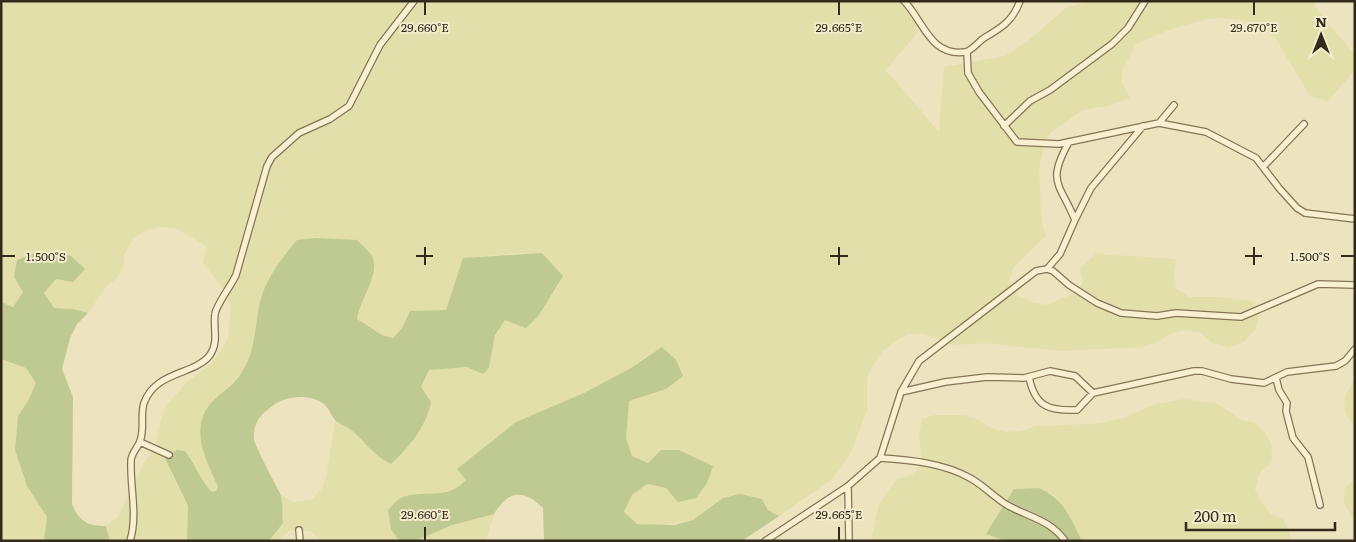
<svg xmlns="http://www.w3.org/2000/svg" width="1356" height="542" font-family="Literata,serif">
<rect width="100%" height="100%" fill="#ede3be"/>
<path fill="#e2dfab" d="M1 1H913L917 33 886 70 939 132 944 67 1005 56 1027 42 1067 7 1093 1H1314L1315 7 1355 55V70L1328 101 1310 96 1276 39 1261 27 1243 20 1220 18 1207 19 1171 29 1136 44 1122 71V83L1130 98 1107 106 1083 110 1050 133 1044 144 1039 169 1042 224 1046 236 1013 268 1009 283 1018 295 1031 302 1046 305 1073 294 1083 282 1080 269 1096 254 1176 259 1174 273 1175 288 1189 297H1221L1252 301 1259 315 1255 330 1243 342 1228 347 1212 343 1200 332 1185 330 1169 334 1156 343 1141 347 1060 351 984 343 953 345 924 334H908L894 342 882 352 873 365 867 378V410L851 453 832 479 779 516 768 510 762 499 708 510 693 520 656 526 637 524 624 511 632 495 647 484 666 488 661 450 648 463 632 456 626 438 629 401 647 395V356L631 368 584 393 516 422 457 469 466 480 456 489 438 494H420L391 529 399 541H322L310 531 290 530 278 541H269L283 523 281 495 294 502 312 500 322 488 327 473 335 420 350 429 362 443 431 402 421 387 430 370 448 367 489 368 495 335 505 320 548 299 559 285 521 253 463 258 446 310 410 311 402 328 393 338 382 335 357 319 359 305 374 275 316 238 297 240 275 270 260 305 255 339 242 373 215 399 203 450 218 488 216 491 213 492 203 483 193 461 172 475 188 506 187 541H110L106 526 118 517 145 461 155 448 161 418 167 405 187 382 211 364 221 351 228 338 231 308 225 291 203 263 206 246 177 229 162 227 146 230 133 238 124 255V263L118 277 106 287 88 313 73 309 54 308 44 293 56 279 85 269 14 277 23 291 13 307 1 302Z
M1 359 26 368 36 383 28 401 18 416 15 450 27 486 47 517 44 541H1Z
M1355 378V427L1345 412V397Z
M1184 399 1216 403 1241 420 1255 423 1266 433 1272 447 1271 462 1259 474 1255 489 1261 502 1271 514 1284 520 1292 541H1082L1066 511 1055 496 1039 488 986 533 1006 541H871L879 504 897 479 911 475 922 465 919 434 922 419 935 415H965L979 420 991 428 1006 432 1021 431 1036 426 1095 424 1124 418 1152 405Z
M1355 480V521L1344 503 1345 487Z
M487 514H494L486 541H415L452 525Z"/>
<path fill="#beca92" d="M316 238 357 240C361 245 371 252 373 258 379 277 360 299 357 319L382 335 393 338 402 328 410 311 446 310 463 258 542 253 563 276 539 315 526 328 505 320 495 335 489 368 483 374 467 367 429 370 421 387 431 402C426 427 410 446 391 464 371 453 367 444 351 430 346 426 339 424 335 420 331 415 329 408 324 404 308 393 285 396 271 407 259 415 253 425 254 439 254 444 276 486 280 493 283 500 282 514 283 523L269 541H187L188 506 165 458 177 450 185 451C196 465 200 480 212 492L216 491 218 487C209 466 193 438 204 414 211 397 233 388 242 372 255 351 255 328 259 306 264 281 281 259 297 240Z
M52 251 71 256 85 269 73 282 56 279 44 293 54 308 73 309 88 313 77 324 70 338 62 369 73 397 72 504C79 521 87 526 106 526L110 541H44L47 517 27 486 15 450 18 416 28 401 36 383 26 368 1 359V302L13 307 23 292 14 277 17 260 35 253Z
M662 347 676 360 683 376 666 389 629 401 626 438 632 456 648 463 661 450H679L713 466 707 483 696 498 678 502 666 488 647 484 632 495 624 512 637 524 674 525 693 520 723 498 740 494 762 499 768 510 779 516 742 541H544L543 508C524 489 508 490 494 514L452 525 415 541H399L391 529 388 510C392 506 397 499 403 497 427 489 446 501 466 480L457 469 516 422 584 393 631 368Z
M1039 488C1065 500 1069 516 1082 541H1006L986 534 1014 489Z"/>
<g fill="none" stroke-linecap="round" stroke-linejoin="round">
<defs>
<path id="minor" d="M904 1C923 20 930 57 965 52 972 51 978 42 984 38 1001 28 1013 21 1020 1
M967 52 968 73 979 92 1017 142 1059 144 1159 123 1206 132 1256 158 1279 188 1297 208 1305 213 1355 219
M1159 123 1174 105
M1004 126 1030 101 1050 90 1112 44 1128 28 1145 1
M1264 166 1304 124
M1075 220 1091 188 1143 126
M1047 269 1060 254 1075 220C1060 183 1046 183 1069 142
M1029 377C1035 407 1049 411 1077 410L1093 393 1194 371H1202L1231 379 1264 383 1287 372 1336 366 1345 361 1355 349
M1276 378 1279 390 1287 403 1286 411 1293 438 1308 457 1320 505
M901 392 945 382 987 377 1024 378 1050 371 1075 376 1093 393
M140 442 169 455
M880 458C911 460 943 463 970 478 983 485 994 497 1007 505 1028 517 1051 520 1065 541
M848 486 849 541
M299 530 300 541
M130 541C138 515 130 488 131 461 131 453 138 448 140 441 145 429 140 415 144 403 155 371 195 375 210 355 219 342 213 328 215 314 216 305 231 286 236 275L267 166 272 157 299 133 330 119 349 106 380 45 414 1
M765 541 848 486 880 458 901 392 919 361 1036 271 1047 269 1053 271 1069 285 1097 303 1121 313 1157 316 1176 313 1241 317 1318 284 1355 285"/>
</defs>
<use href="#minor" stroke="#857457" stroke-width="8"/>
<use href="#minor" stroke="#f8f0d0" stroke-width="5.5"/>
</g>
<path fill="none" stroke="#342a1b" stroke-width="2" d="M425 2V15M839 2V15M1254 2V15M425 247V265M839 247V265M1254 247V265M2 256H15M416 256H433M830 256H848M1245 256H1262M1341 256H1354M425 527V540M839 527V540"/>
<g font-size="12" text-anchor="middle" fill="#342a1b" stroke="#f4edcd" stroke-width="4" stroke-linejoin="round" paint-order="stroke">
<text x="425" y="32">29.660°E</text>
<text x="839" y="32">29.665°E</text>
<text x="1254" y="32">29.670°E</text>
<text x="46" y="261">1.500°S</text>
<text x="1310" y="261">1.500°S</text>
<text x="425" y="519">29.660°E</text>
<text x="839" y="519">29.665°E</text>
</g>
<rect width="1356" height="542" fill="none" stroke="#342a1b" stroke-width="5"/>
<g transform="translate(1321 35)" stroke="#f4edcd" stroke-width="4" paint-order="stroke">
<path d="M0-4L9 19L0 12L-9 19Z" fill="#342a1b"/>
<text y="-8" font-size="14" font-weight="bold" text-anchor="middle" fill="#342a1b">N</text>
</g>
<path d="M1186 522v8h149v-8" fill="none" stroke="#342a1b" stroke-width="2.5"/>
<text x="1194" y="522" font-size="15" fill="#342a1b" stroke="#f4edcd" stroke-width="4" paint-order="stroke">200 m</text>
</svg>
